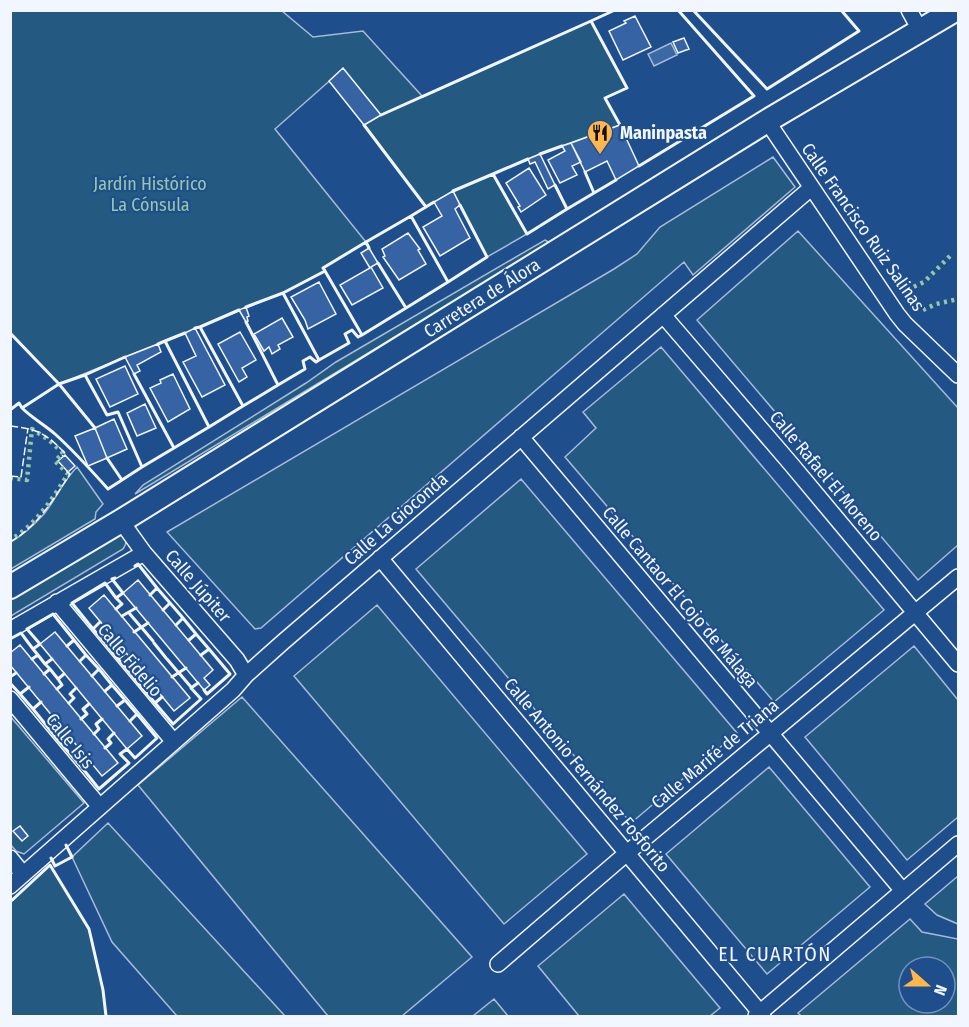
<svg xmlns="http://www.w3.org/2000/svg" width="969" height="1027" font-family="'Fira Sans Condensed',sans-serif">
<rect width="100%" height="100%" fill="#1f4e8c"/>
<path fill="#245a82" stroke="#a8bbd7" stroke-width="1.5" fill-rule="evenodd" d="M11 11H282L313 37 363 31 423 97 591 21 627 88 605 98 620 125 540 154 493 174 527 234 487 257 453 191 426 207 364 125 381 115 343 69 275 129 366 242 324 267 325 271 283 293 59 384 11 333Z
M773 157 795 187 693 275 684 262 261 628 255 629 167 532 614 269 637 254 660 227Z
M798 231 958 408V545L918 580 697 320Z
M545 240 550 243 135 494 143 485 306 383 336 362Z
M661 347 884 610 774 702 565 457 596 428 583 412Z
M77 467 103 504 96 512 95 519 11 569V542C23 535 34 525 44 514 56 499 63 481 77 467Z
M521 479 737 733 631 823 416 569Z
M116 533 123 534C127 540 127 543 123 549L11 616V598Z
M377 605 587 854 504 924 294 676Z
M914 646 958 700V817L907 860 805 737Z
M242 697 472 957 402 1016H328L138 785Z
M10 716 84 803 24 854 16 851 11 845Z
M769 767 870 887 767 974 666 854Z
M108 823 285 1016H177L112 942 72 857Z
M50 865 89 929 103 990 106 1016H11V902Z
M958 876V924L937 915 925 904Z
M624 894 720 1008 710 1016H579L538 966Z
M910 919 922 932 958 939V1016H801L798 1013ZM909 967H945V1003H909Z
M494 999 508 1016H473Z"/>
<path fill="#3b69a3" stroke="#a8bbd7" stroke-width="1.5" d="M671 43 677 55 654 66 648 54Z"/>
<path fill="#3563a3" stroke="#f2f6ff" stroke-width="1.5" d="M635 16 651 47 623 60 609 31 626 23 624 21Z
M684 38 689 49 678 53 673 42Z
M343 68 381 115 364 125 329 81Z
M620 125 639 166 616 180 607 161 585 172 571 143Z
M571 143 581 162 572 166 577 175 560 183 548 160 565 151 562 146Z
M540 154 555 185 548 189 535 162 530 164 528 159Z
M529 168 546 195 521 212 518 207 520 206 506 183Z
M453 191 460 205 455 209 470 238 440 256 423 227 442 216 434 202Z
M408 233 420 249 418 250 426 264 399 280 383 257 385 256 382 249Z
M369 248 378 263 371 267 383 288 352 305 340 285 370 268 361 253Z
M319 282 336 314 308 329 305 320 291 297Z
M246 307 249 316 247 317 248 321 246 322 239 310Z
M282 318 293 337 278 345 280 349 272 354 269 347 264 351 254 334Z
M195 328 225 385 202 397 183 362 196 356 185 333Z
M240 332 256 360 242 368 247 377 239 382 218 344Z
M158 344 161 352 137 365 140 371 134 374 125 357Z
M125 366 138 394 110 407 96 379Z
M173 374 190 409 168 422 150 388 161 383 160 380Z
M145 404 156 428 137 436 127 413Z
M114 419 127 449 107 458 95 428Z
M95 428 107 458 88 466 75 436Z
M65 455 75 466 68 472 58 461Z
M138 580 213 670 204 678 210 685 204 690 123 593Z
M104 595 190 698 174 711 89 608Z
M55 632 142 736 127 749 40 644Z
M20 645 118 763 102 776 10 665V653Z
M20 826 28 836 22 841 13 831Z"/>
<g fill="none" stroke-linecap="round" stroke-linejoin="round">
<defs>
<path id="street" d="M909 10 921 32
M767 121 897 314 905 324 958 375
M663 315 791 464 958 664
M521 437 903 891
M121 521 144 553 237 660 246 675
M380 558 763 1016
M57 602 174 742
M10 630 144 553
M10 699 100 807
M10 858 23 874
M10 886 233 690 246 675 283 642 811 188
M498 964 627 853 958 577
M756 1016 958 844"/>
<path id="secondary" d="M10 587 121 521 767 121 955 10"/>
</defs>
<use href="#street" stroke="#f2f6ff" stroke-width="18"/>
<use href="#secondary" stroke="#f2f6ff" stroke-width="26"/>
<use href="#street" stroke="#1f4e8c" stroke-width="15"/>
<use href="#secondary" stroke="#1f4e8c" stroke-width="22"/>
<path stroke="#97c8a6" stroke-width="4.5" stroke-dasharray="3 4.5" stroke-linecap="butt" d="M907 290 924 282 951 255
M923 310 936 304 958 299
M10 478 27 480 32 429 49 440 63 453 55 461 68 474C52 499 37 524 10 540"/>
<path stroke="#f2f6ff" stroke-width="1.5" stroke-dasharray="8 3" stroke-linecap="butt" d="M10 426C38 429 45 433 65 453L62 456
M10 476 21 477 28 428
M10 542C38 526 53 500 70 474L66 471"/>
<path stroke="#f2f6ff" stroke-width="3" d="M615 10 591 21 627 88 605 98 620 125
M693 10 767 89 859 31 841 10
M381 115 591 21
M364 125 426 207
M540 154 562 146
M528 159 493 174 527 234 567 209 555 185
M639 166 754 96 678 10
M453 191 493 174
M594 193 616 180
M434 202 411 216 448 282 487 257 460 205
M567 209 594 193 585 172
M366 242 411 216
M325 271 323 268 366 242 369 248
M283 293 325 271 362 335 358 337 352 330 345 334 349 343 319 360
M246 307 283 293 319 360 316 362 310 357 303 361 305 369 278 385
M406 308 448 282
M200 327 239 310
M195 328 200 327 243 406 209 427
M10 333 59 384 85 375 107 415 118 412 142 467 122 480
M362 335 406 308 378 263
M165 341 185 333
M158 344 165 341 209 427 174 448
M134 374 174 448 142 467
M85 375 125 357
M243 406 278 385 246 322
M10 410 19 403 22 408
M95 428 59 384 22 408C32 418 45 425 55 434 74 451 91 470 108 489L122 480 107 458
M135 566 138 564 157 588 150 595
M157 588 170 603 163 610
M170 603 183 618 176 625
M116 609 122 604 116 598
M129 613 141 627
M122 616 136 608
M183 618 196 634 189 640
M100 622 93 629 105 643
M142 628 153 641
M93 629 72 603 105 583 116 598 123 593 112 579 115 578
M134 632 148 623
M196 634 209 649 201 655
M112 637 105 643 118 659
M10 639 21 633 33 649 40 644 27 629 53 614 74 640 67 646
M74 640 86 655 80 661
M154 643 166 658
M125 653 118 659 130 673
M38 655 45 664
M86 655 99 669 92 676
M32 659 38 655 33 649
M167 659 178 672
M138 667 130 673 143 689
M50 669 58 679
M99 669 112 685 105 691
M179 673 191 687
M44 674 50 669 45 664 52 659
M10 677 16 673
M172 677 186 668
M10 683 20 694
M150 683 143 689 155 703
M112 685 125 700 117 706
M29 687 20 694 33 709
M57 689 62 685 58 679 64 674
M204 690 207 694 230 674 209 649
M162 697 155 703 173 724 201 699 191 688 198 683
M125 700 137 714 130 721
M41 702 33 709 46 725
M69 703 74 698 70 694 76 688
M54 718 46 725 57 739
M81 719 87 714 83 709 89 704
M66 732 57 739 70 754
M94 734 99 729 96 724 102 719
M78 747 70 754 83 769
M105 748 111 743 108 739 114 733
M91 762 83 769 99 789 129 763 120 754 127 749 135 758 157 738 137 714
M51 858 55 866 72 857 66 845
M10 902 50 865 89 929 103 990 106 1016"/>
</g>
<defs>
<symbol id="restaurant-pin" viewBox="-11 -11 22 30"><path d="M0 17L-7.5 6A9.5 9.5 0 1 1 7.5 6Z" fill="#ffb74d" stroke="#1f4e8c"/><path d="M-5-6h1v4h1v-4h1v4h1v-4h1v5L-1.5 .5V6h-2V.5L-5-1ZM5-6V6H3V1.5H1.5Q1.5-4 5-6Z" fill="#111"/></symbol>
</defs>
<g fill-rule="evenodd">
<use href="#restaurant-pin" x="585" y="118" width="30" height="40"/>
</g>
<g text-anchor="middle" stroke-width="4.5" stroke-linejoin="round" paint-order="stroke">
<g font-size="18" font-weight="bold" fill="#f2f6ff" stroke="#1f4e8c" text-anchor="start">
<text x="620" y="139">Maninpasta</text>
</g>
<g font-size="18" fill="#97c8a6" stroke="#1f4e8c">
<text x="150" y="190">Jardín Histórico<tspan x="150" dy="21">La Cónsula</tspan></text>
</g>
<g font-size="18" fill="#f2f6ff" stroke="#1f4e8c">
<text transform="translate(863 227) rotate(55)" y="6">Calle Francisco Ruiz Salinas</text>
<text transform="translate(482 298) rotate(-32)" y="6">Carretera de Álora</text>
<text transform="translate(826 476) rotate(50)" y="6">Calle Rafael El Moreno</text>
<text transform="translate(396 519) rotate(-41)" y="6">Calle La Gioconda</text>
<text transform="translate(198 586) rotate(49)" y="6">Calle Júpiter</text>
<text transform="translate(680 597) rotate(50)" y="6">Calle Cantaor El Cojo de Málaga</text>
<text transform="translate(130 660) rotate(50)" y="6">Calle Fidelio</text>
<text transform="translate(70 741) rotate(51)" y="6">Calle Isis</text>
<text transform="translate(715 754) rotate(-40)" y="6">Calle Marifé de Triana</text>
<text transform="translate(587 775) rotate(50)" y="6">Calle Antonio Fernández Fosforito</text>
</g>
<g font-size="20" letter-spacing="1.5" fill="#f2f6ff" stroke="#1f4e8c">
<text x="775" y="961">EL CUARTÓN</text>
</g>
</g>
<rect width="969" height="1027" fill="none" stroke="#f2f6ff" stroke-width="24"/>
<g transform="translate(927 985) rotate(111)"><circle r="28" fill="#1f4e8c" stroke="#7391ba" stroke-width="1.5"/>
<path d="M0-4.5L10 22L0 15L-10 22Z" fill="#ffb74d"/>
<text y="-9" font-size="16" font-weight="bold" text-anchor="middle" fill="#f2f6ff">N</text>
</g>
</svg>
